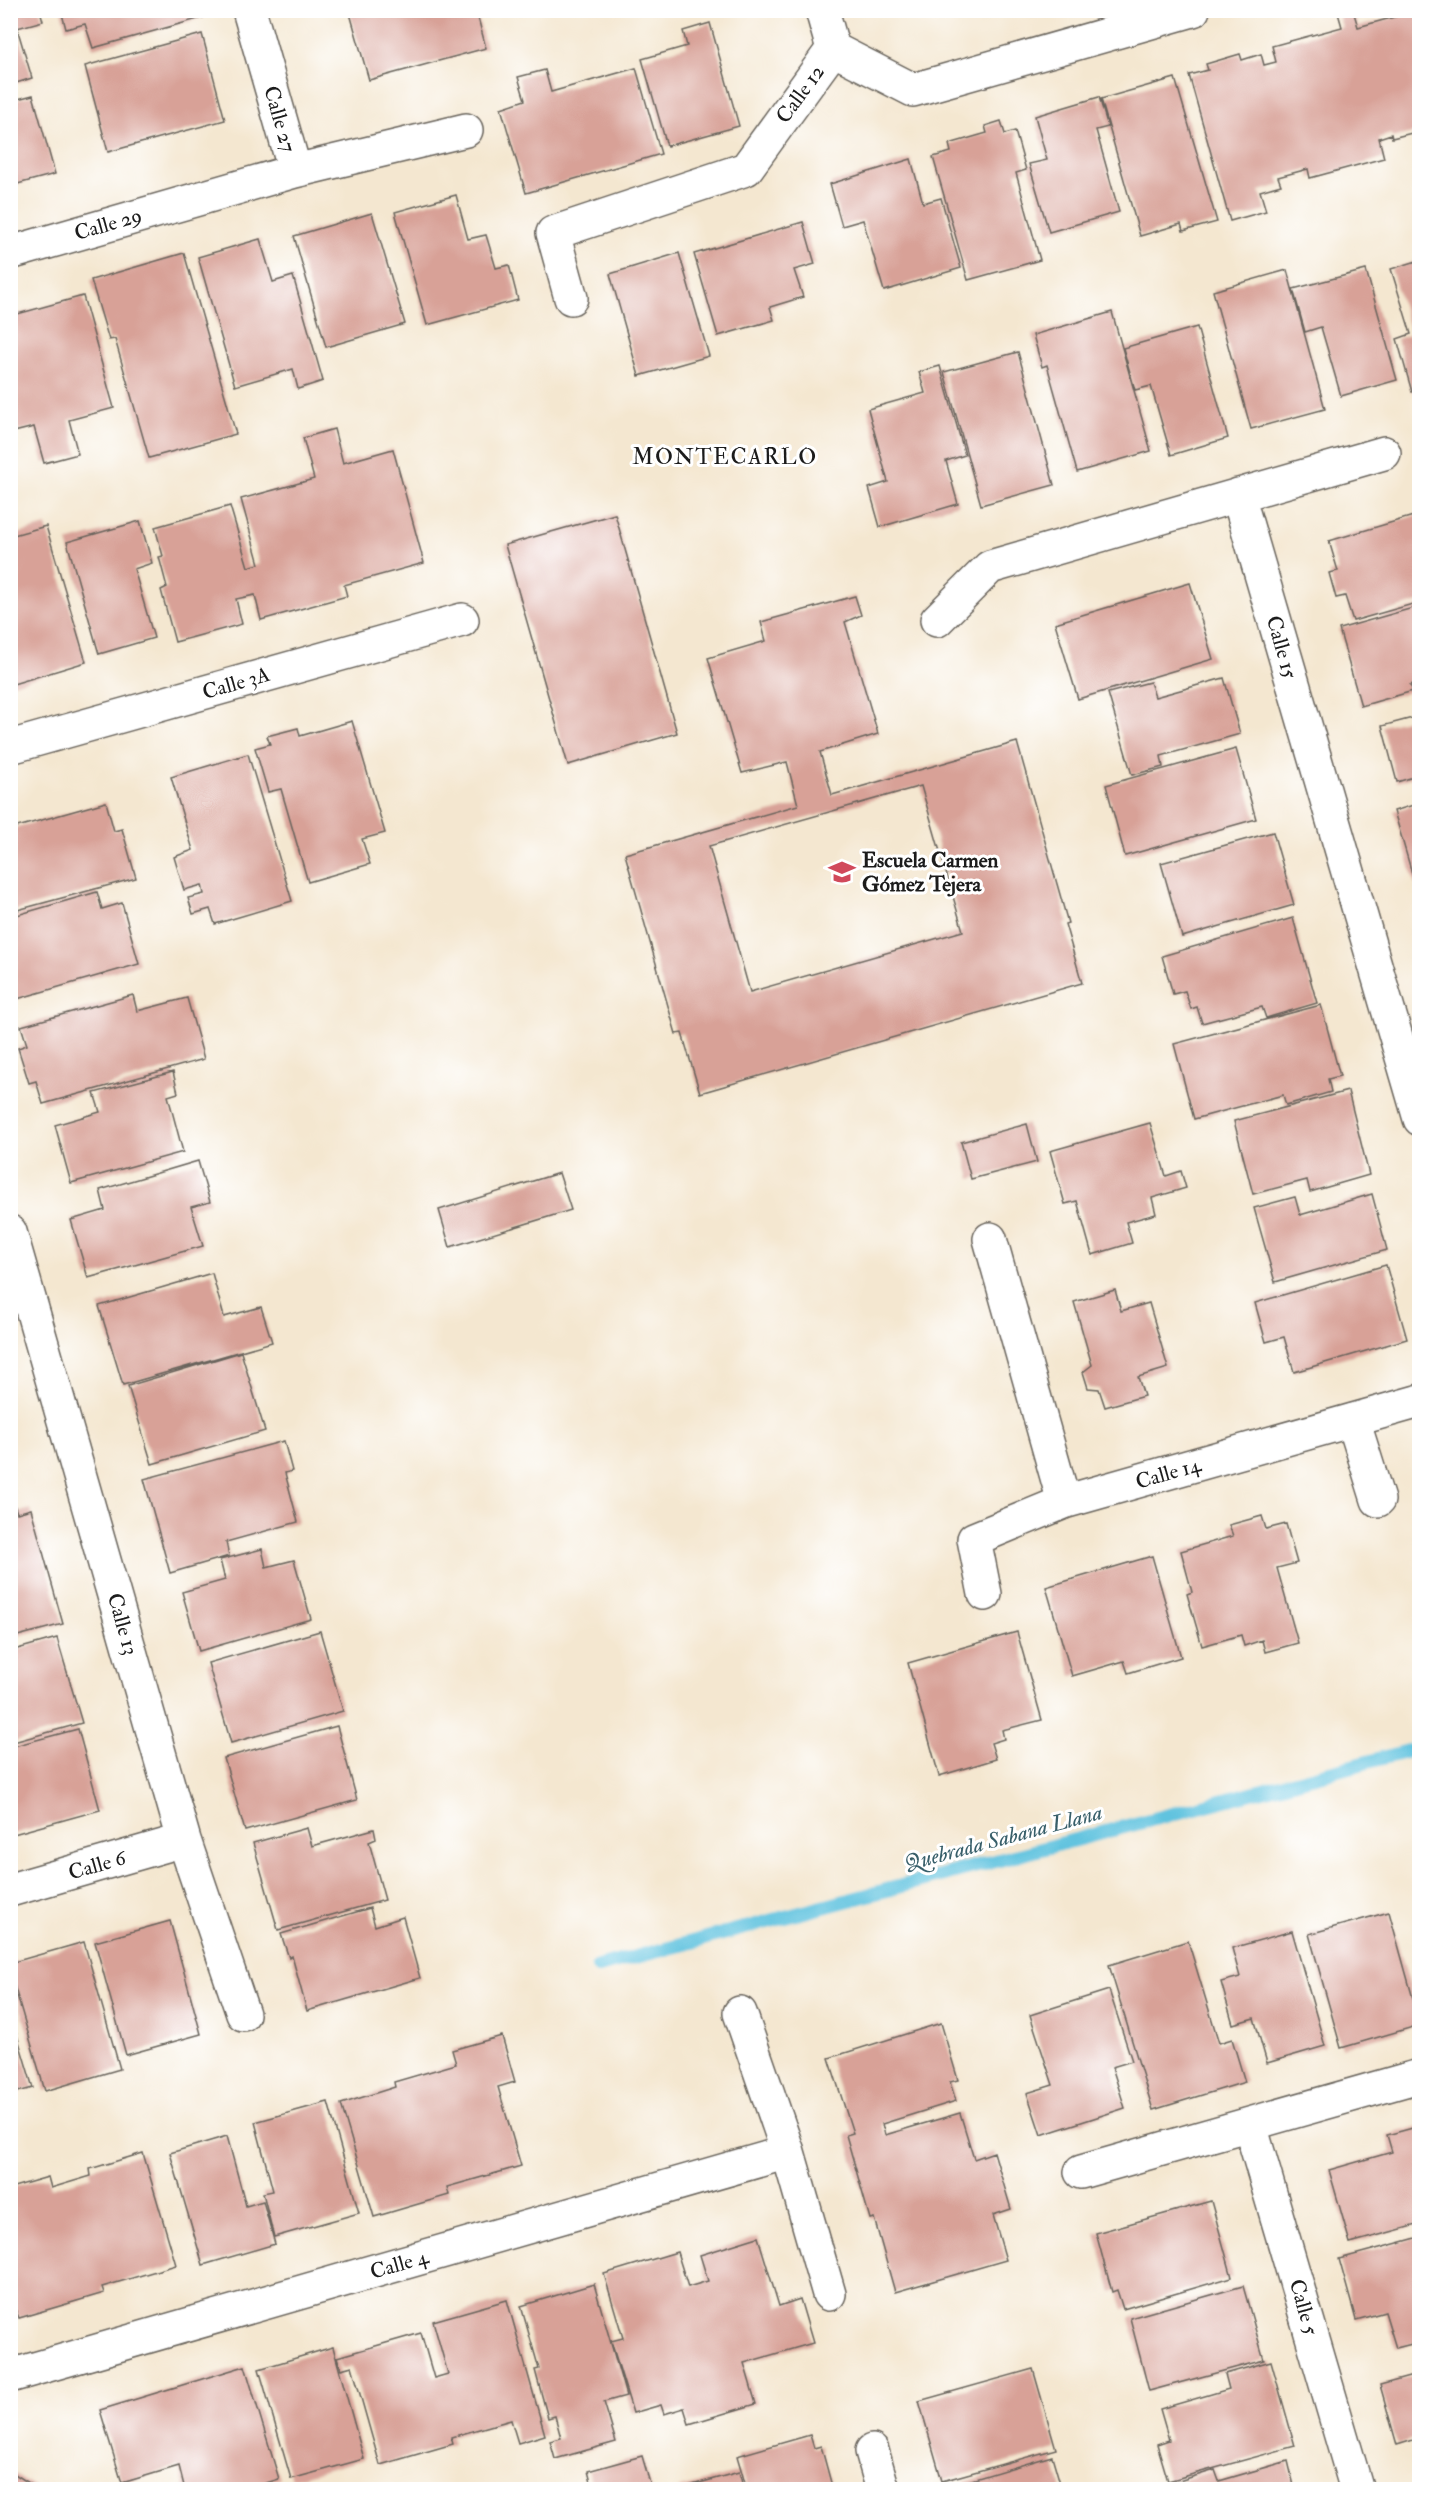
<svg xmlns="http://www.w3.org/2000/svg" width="1430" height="2500" font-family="'IM FELL Double Pica',serif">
<rect width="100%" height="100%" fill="#fff"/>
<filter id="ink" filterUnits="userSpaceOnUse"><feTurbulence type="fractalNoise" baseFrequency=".0167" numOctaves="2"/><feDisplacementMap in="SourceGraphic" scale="12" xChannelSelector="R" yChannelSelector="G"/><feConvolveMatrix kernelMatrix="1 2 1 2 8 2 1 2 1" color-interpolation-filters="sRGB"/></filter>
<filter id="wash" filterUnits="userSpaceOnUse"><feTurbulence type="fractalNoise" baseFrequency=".008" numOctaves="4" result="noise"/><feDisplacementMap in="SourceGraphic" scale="24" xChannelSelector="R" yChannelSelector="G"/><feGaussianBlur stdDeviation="1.35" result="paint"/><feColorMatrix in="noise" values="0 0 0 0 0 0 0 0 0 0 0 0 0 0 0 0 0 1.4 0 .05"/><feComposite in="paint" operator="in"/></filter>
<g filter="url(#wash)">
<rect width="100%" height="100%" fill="#f4e7d0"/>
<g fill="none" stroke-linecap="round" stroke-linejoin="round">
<path stroke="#61c3df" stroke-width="14" d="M598 1967 1420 1748"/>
</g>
<g id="blocks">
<path fill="#d8a197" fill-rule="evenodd" d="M10 10H40L43 21 17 28 32 78 10 85Z
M61 10H203L205 17 93 48 85 24 66 29Z
M349 10H476L486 48 369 80Z
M1353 10 1358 27 1420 10V131L1392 138 1391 134 1379 138 1384 158 1310 178 1308 169 1278 177 1281 185 1260 191 1266 211 1230 221 1189 75 1208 70 1206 64 1240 54 1242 60 1261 54 1264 65 1276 62 1272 46 1342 27 1338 13Z
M710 23 739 126 667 146 642 59 687 46 683 31Z
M202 34 225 120 108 152 85 66Z
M636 68 661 154 526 193 501 108 525 100 518 77 545 70 551 92Z
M1175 78 1217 222 1183 231 1181 224 1140 236 1101 99Z
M33 95 55 174 10 186V101Z
M1099 97 1108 127 1096 130 1119 212 1049 232 1029 164 1047 160 1035 116Z
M1001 121 1005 134 1015 131 1026 170 1016 173 1040 260 968 280 933 157 951 152 949 144 987 133 985 126Z
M911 159 923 203 941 198 961 268 884 291 863 220 842 226 830 184Z
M456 195 468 239 486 235 496 268 509 265 518 300 427 325 395 212Z
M372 213 405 324 326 347 294 236Z
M803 222 815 264 794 270 803 297 770 307 774 320 718 336 694 254Z
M260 239 273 282 293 276 323 381 298 389 293 369 235 386 198 257Z
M184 253 236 434 149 458 115 339 109 340 91 280Z
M679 253 709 356 639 376 610 274Z
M1420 260V389L1412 392 1397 339 1411 334 1391 269Z
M1287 270 1325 409 1251 429 1213 291Z
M1366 270 1397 380 1341 396 1321 327 1305 332 1293 289Z
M83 296 114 408 69 420 78 454 44 463 34 427 10 433V360L14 358 10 344V316Z
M1112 312 1151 451 1077 472 1047 365 1042 367 1033 335Z
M1197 327 1228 438 1171 455 1151 386 1135 390 1123 348Z
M1018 352 1054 485 981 505 944 372Z
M940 366 965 455 946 461 958 504 880 527 869 488 888 482 868 409 925 393 919 372Z
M334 429 343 463 393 449 424 563 344 585 347 596 261 620 255 595 236 599 242 624 175 642 161 590 167 587 159 557 163 556 155 527 230 506 248 567 259 564 241 499 314 479 303 438Z
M615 514 677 733 568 765 505 545Z
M1420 514V602L1353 621 1345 596 1336 598 1329 573 1338 571 1329 541Z
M140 521 152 563 134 569 154 638 99 654 67 542Z
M46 526 86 662 10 685V536Z
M1190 583 1213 659 1078 699 1055 623Z
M855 596 861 615 845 622 878 734 820 752 832 795 1017 742 1068 923 1065 924 1082 983 700 1093 682 1033 676 1034 625 854 798 805 787 762 742 773 708 658 766 641 761 622ZM921 786 963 931 750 992 709 846Z
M1420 606V682L1410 685 1413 691 1361 706 1339 629Z
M1224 678 1240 734 1161 756 1163 767 1132 775 1108 693 1150 682 1155 697Z
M1420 716V775L1397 782 1382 726Z
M352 721 385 833 362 839 370 864 308 882 281 789 268 792 255 748 270 744 267 736 298 728 300 736Z
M1236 749 1256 819 1125 856 1106 785Z
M248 754 292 901 215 924 210 909 193 914 188 898 204 894 202 885 184 890 174 857 193 850 171 777Z
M106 802 114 831 122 829 136 878 10 912V829Z
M1420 803V883L1415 884 1394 811Z
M1273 832 1294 905 1182 937 1161 863Z
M97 892 102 909 122 903 139 964 10 1001V917Z
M1293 918 1317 1003 1266 1018 1262 1007 1202 1023 1197 1007 1191 1009 1185 991 1173 994 1162 956Z
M133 995 137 1011 187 998 204 1059 43 1104 36 1081 29 1083 18 1048 27 1045 21 1026Z
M1321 1005 1340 1076 1328 1079 1331 1092 1286 1105 1283 1095 1194 1119 1174 1044Z
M173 1072 178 1093 168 1096 183 1152 71 1183 55 1125 100 1112 94 1093Z
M1348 1091 1369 1175 1310 1192 1307 1180 1253 1194 1234 1121Z
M1150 1123 1166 1176 1181 1171 1186 1188 1152 1198 1156 1214 1126 1222 1132 1243 1092 1255 1077 1201 1065 1204 1050 1151Z
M1027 1124 1037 1162 971 1179 961 1142Z
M198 1161 210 1202 191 1207 203 1246 88 1278 71 1220 105 1210 100 1190Z
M559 1173 571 1210 450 1247 439 1210Z
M1372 1194 1387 1250 1275 1282 1254 1208 1295 1197 1300 1215Z
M1386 1265 1407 1339 1294 1372 1284 1337 1266 1342 1255 1303Z
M212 1273 224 1317 261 1307 272 1342 123 1385 99 1306Z
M1115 1290 1121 1311 1149 1303 1168 1368 1138 1377 1144 1396 1105 1407 1099 1389 1088 1388 1083 1372 1092 1365 1074 1302Z
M241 1352 265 1431 152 1464 128 1386Z
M284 1441 292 1471 285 1473 298 1522 226 1542 229 1556 170 1573 144 1479Z
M10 1493 17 1513 31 1509 63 1624 10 1638Z
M1262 1516 1266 1529 1286 1524 1297 1563 1277 1568 1298 1643 1265 1652 1262 1640 1244 1646 1241 1635 1202 1646 1187 1594 1192 1592 1181 1551 1233 1536 1229 1525Z
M262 1549 266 1567 294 1560 311 1619 199 1651 182 1592 225 1580 220 1560Z
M1152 1556 1181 1657 1128 1673 1124 1661 1072 1676 1046 1587Z
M320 1631 343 1711 231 1743 208 1663Z
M1017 1632 1042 1720 1002 1730 1004 1739 991 1743 996 1759 939 1776 908 1663Z
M57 1638 82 1723 10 1743V1651Z
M337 1726 357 1800 245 1831 224 1758Z
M78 1729 100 1810 10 1835V1747Z
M307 1828 312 1846 374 1829 376 1839 369 1842 385 1900 278 1930 253 1843Z
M370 1908 375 1926 403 1917 420 1978 307 2011 292 1956 289 1958 281 1934Z
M1389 1912 1414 2002 1420 2000V2025L1341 2048 1309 1934Z
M170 1921 201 2034 126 2055 95 1942Z
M1292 1931 1325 2046 1267 2063 1254 2018 1233 2024 1221 1982 1240 1977 1232 1948Z
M1188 1941 1219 2043 1232 2039 1245 2082 1153 2110 1109 1965Z
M84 1942 120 2069 45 2091 10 1971V1963Z
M1109 1990 1132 2061 1112 2067 1125 2108 1041 2135 1027 2093 1053 2085 1030 2015Z
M10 2012 33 2088 10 2094Z
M941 2023 958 2080 950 2082 956 2101 882 2124 885 2135 960 2113 974 2159 994 2152 1011 2209 993 2215 1006 2260 895 2292 874 2218 870 2219 846 2135 853 2133 829 2058Z
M502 2036 515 2082 498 2087 521 2166 447 2187 449 2195 374 2217 341 2104 395 2087 394 2082 456 2064 452 2050Z
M328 2102 359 2213 274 2237 263 2193 273 2191 255 2122Z
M1420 2126V2224L1350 2243 1329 2170 1392 2152 1387 2135Z
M227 2136 246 2206 263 2201 275 2244 203 2265 170 2153Z
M143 2153 176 2265 102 2287 104 2293 19 2318 16 2311 10 2313V2188L48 2177 51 2188 91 2176 90 2169Z
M1211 2201 1232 2277 1123 2309 1117 2290 1112 2292 1096 2233Z
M758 2237 779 2306 800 2299 813 2343 744 2363 756 2404 689 2424 684 2408 664 2414 661 2405 633 2413 611 2341 623 2338 604 2274 677 2252 688 2287 708 2281 700 2255Z
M1420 2237V2342L1396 2348 1385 2312 1356 2320 1339 2259Z
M594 2284 626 2396 604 2402 616 2442 555 2459 550 2441 561 2438 555 2416 548 2418 535 2370 539 2369 521 2306Z
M1243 2286 1264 2360 1149 2391 1130 2318Z
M507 2300 545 2435 518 2443 511 2420 451 2437 453 2444 380 2465 352 2366 341 2369 337 2357 421 2333 434 2378 448 2374 433 2321Z
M333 2347 364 2459 291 2479 259 2369Z
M1271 2361 1295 2446 1168 2481 1157 2444 1169 2440 1160 2409 1229 2389 1225 2374Z
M245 2366 279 2479 244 2490H185L179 2466 122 2483 100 2410Z
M1033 2369 1056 2449 942 2481 919 2401Z
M1420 2374V2438L1397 2445 1380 2385Z
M810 2435 814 2448 821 2446 833 2490H747L737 2456Z
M642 2456 652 2490H593L588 2471Z
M1052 2456 1062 2490H941V2489Z
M1288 2461 1295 2490H1170L1169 2484 1215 2470 1219 2481Z
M10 2471 40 2490H10Z
M739 2472 744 2490H679L678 2489Z"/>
</g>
</g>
<g filter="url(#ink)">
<use href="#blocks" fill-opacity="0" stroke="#68635b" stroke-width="1.5"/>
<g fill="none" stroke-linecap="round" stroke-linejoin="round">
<defs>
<path id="minor" d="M249 10 295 171
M822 10 833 49
M833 49 913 90 1193 10
M10 253 295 171 466 130
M571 298 553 233 746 169 833 49
M1238 495 1420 1119
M937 620 990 567 1384 453
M10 747 462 620
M10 1232 184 1840 243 2014
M990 1239 1064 1502
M1353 1420 1378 1500
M985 1594 974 1539 1064 1502 1420 1401
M10 1890 184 1840
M740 2013 788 2152 829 2294
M1250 2125 1357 2490
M1081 2172 1419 2076
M10 2376 788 2152
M872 2451 883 2490"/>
</defs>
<use href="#minor" stroke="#68635b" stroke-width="36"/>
<use href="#minor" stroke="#fff" stroke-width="33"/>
</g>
</g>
<defs>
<symbol id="school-bare" viewBox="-9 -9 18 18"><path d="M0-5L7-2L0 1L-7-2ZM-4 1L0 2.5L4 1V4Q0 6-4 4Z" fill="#d1495b" stroke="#fff" stroke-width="2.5" paint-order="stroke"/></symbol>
</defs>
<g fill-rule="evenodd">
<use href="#school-bare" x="823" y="853" width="38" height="38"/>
</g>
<g text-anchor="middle" stroke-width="6" stroke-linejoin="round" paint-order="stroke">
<g font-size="21" fill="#1c1c1c" stroke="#fff">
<text transform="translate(800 94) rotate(-54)" y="7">Calle 12</text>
<text transform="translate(280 119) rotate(74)" y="7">Calle 27</text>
<text transform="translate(108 224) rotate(-16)" y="7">Calle 29</text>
<text transform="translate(1282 647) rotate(74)" y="7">Calle 15</text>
<text transform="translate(236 683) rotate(-16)" y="7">Calle 3A</text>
<text transform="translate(1168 1473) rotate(-16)" y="7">Calle 14</text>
<text transform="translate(123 1624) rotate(74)" y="7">Calle 13</text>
<text transform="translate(97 1865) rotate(-16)" y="7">Calle 6</text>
<text transform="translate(399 2264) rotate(-16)" y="7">Calle 4</text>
<text transform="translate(1304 2307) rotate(74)" y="7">Calle 5</text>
</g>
<g font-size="21" font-weight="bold" fill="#1c1c1c" stroke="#fff" text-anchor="start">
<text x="862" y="867">Escuela Carmen<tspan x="862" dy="24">Gómez Tejera</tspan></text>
</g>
<g font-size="22" letter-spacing="1.5" fill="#1c1c1c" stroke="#fff">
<text x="725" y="464">MONTECARLO</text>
</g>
<g font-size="22" font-style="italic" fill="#385f6a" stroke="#fff">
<text transform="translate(1003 1837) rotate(-15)" y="8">Quebrada Sabana Llana</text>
</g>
</g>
<rect width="1430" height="2500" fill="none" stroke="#fff" stroke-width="36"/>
</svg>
